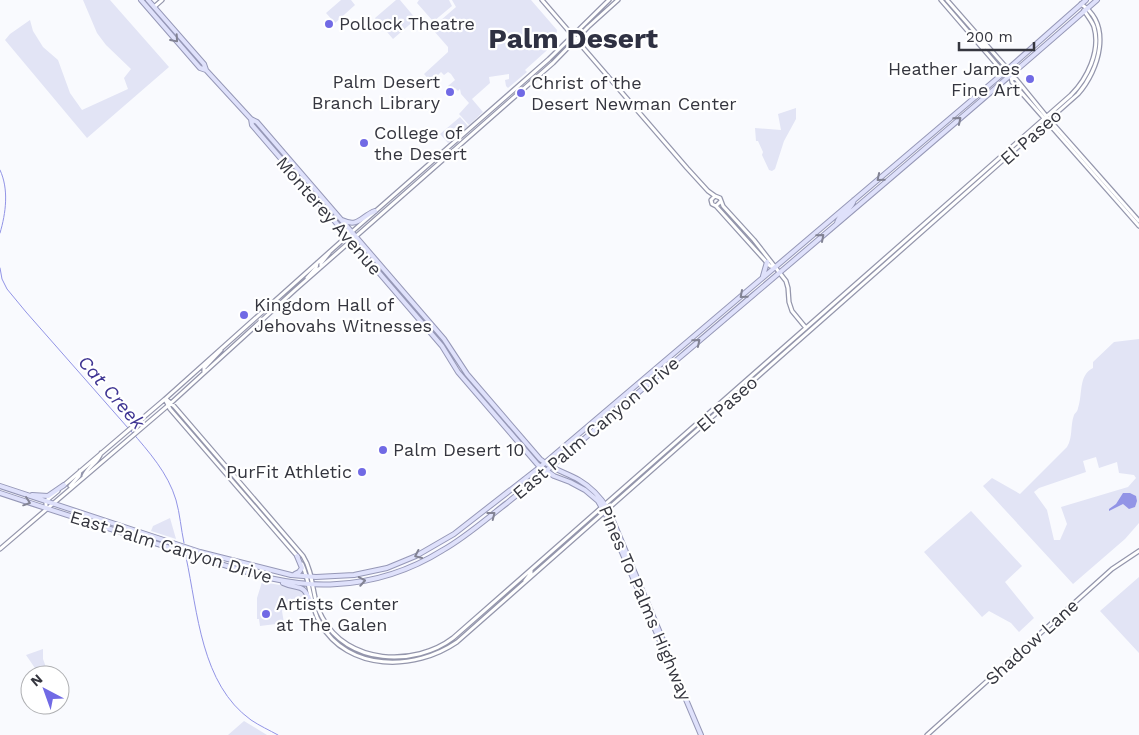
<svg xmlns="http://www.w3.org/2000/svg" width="1139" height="735" font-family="'Work Sans',sans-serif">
<rect width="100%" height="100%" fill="#f9fafe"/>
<path fill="#e2e4f5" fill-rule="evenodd" d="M83 0H110L169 67 87 138 5 40 10 34 30 20 33 31 43 47 58 60 70 93 82 110 128 89 124 78 131 69 106 45 97 33Z
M341 0H351L355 5 335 23 326 13Z
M396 0H400L416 19 393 39 375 18Z
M419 0H449L452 6 434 21 432 20 417 3Z
M452 0H531L557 30 555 43 525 70 527 72 508 88 506 86 505 80 509 79V74L489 77 490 83 472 99 483 112 469 125 459 114 469 103 461 94 460 89 458 91 455 88 452 91 448 86 455 80 451 74 448 72 444 75 441 72 431 82 424 74 448 52V47L434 31 435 29 433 27 456 7Z
M796 108V119L784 141 775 169 772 171 769 170 762 155 763 152 758 141H756L755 128 781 130 778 114Z
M460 117 468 126 448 143 440 134Z
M1139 339V523L1125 539 1073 584 983 486 992 478 1020 494 1067 447C1073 437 1070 426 1074 415 1075 413 1078 411 1078 408 1083 395 1078 375 1093 368V362L1114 342ZM1096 457 1099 468 1117 462 1119 473 1134 475 1136 478 1128 487 1061 507 1067 524 1060 540H1054L1047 510 1034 492 1039 488 1086 472 1083 461Z
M971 511 1022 566 1005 582 1034 618 1019 632 1011 623 989 611 982 617 924 552Z
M170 518 176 539 151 531 153 526Z
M1139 577V653L1100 611Z
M262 582 298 588 305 595 283 607 282 611 284 623 260 626 259 619H257V598Z
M43 649V659L47 670 39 674 26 655Z
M244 721 267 735H228Z"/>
<path fill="#9294e6" d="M1123 493H1130L1136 496 1137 501 1135 507 1129 509 1123 504 1109 511V509L1116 504Z"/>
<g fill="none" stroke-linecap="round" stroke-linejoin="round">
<path stroke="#9294e6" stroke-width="1" d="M0 170C9 189 6 213 0 233
M0 268 2 279 7 289 26 312 128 428
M131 431C149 452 168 473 176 500 180 514 181 529 184 543
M186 557C198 613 201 684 251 720 260 726 269 730 278 735"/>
<defs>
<path id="secondary" d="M542 0 687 168 708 191 715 196
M941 0 997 65 1000 69 1006 71
M947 0 1005 66C1006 73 1009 76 1016 79L1047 117 1139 221
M154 7 162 0
M976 38 985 47 988 48
M1011 77 1012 82 1139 226
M721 201 716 206 712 204 711 200 715 196 720 198 723 206 754 240 786 281 788 288 789 302 792 311 806 328
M716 206 770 266 775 267
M321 267V263L329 253
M307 278 316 268 317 263
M204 372V368L221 350
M165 399 170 409 298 557
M166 399 174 406 303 556C315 575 311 598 322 617 347 665 415 667 453 638L1071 95C1087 79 1101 51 1094 27 1092 21 1087 16 1084 10
M84 476C87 467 98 463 101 453
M63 486 165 399 354 230 549 59 609 0
M70 486 79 476 80 471
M46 508V501L58 491
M0 549 171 403 295 290 553 63 588 27 618 0
M302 564C311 584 309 604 320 623 348 672 415 671 457 642L1078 94C1099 70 1113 25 1081 4
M525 581 531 573V570
M927 735 1112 569 1139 551"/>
<path id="primary" d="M141 0 200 68 206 70
M148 0 204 64 206 70 251 119 257 122 444 339 467 374 540 459C553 470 565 472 579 480 591 487 601 498 608 509L663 640 668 657 701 735
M251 119 252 125 442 346 458 372 538 465 554 476 570 482 585 490 598 501 606 515 660 641
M342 220C359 228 361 216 375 211
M837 223C839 213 852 210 854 200
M763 276 767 262
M0 486 200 552 291 575 316 577 354 575 387 568 416 556 454 534 540 467 1000 76 1086 0
M0 493C63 514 126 534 189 554 237 569 286 588 337 584 375 582 411 570 443 550 466 537 486 519 507 503 565 456 622 406 679 358 819 239 959 121 1097 0
M32 495 48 496 64 485
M295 574 299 572 302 568 297 556
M283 583C300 591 302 581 311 603"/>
</defs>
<use href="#secondary" stroke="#9496ac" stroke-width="5.5"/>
<use href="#primary" stroke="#9698b7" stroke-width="6"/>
<use href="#secondary" stroke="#fff" stroke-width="3"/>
<use href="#primary" stroke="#dfe1fb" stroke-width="4"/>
</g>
<defs><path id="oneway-chevron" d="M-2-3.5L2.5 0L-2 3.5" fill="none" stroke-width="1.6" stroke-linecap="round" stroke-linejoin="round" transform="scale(1.25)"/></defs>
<g stroke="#828394">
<use href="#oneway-chevron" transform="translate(175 39) rotate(49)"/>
<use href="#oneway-chevron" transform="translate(958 120) rotate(-40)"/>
<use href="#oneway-chevron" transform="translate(880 178) rotate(140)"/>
<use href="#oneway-chevron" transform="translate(821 237) rotate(-41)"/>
<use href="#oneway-chevron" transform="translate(743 295) rotate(139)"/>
<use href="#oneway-chevron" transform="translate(697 342) rotate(-40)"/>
<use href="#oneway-chevron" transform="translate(27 502) rotate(19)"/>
<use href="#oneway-chevron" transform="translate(492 515) rotate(-38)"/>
<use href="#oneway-chevron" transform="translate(418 555) rotate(155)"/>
<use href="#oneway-chevron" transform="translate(362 581) rotate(-10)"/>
</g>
<g fill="#716ae5" stroke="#fff" stroke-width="2">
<circle cx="329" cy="24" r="5"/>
<circle cx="1030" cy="79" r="5"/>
<circle cx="450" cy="92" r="5"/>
<circle cx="521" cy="93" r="5"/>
<circle cx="364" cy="143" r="5"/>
<circle cx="244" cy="315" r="5"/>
<circle cx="383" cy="450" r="5"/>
<circle cx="362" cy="472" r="5"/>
<circle cx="266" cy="614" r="5"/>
</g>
<g text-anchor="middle" stroke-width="4.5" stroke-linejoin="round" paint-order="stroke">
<g font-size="18" fill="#35363f" stroke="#fff" text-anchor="start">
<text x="339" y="30">Pollock Theatre</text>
<text x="1020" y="75" text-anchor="end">Heather James<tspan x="1020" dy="21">Fine Art</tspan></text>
<text x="440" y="88" text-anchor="end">Palm Desert<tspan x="440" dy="21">Branch Library</tspan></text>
<text x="531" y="89">Christ of the<tspan x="531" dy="21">Desert Newman Center</tspan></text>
<text x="374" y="139">College of<tspan x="374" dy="21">the Desert</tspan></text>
<text x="254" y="311">Kingdom Hall of<tspan x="254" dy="21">Jehovahs Witnesses</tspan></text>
<text x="393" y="456">Palm Desert 10</text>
<text x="352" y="478" text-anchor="end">PurFit Athletic</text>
<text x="276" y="610">Artists Center<tspan x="276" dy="21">at The Galen</tspan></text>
</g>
<g font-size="18" fill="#35363f" stroke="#fff">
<text transform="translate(1031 137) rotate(-41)" y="6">El Paseo</text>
<text transform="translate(329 216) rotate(49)" y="6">Monterey Avenue</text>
<text transform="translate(727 404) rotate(-41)" y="6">El Paseo</text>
<text transform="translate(596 428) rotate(-40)" y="6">East Palm Canyon Drive</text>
<text transform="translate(171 547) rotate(17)" y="6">East Palm Canyon Drive</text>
<text transform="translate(645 603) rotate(67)" y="6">Pines To Palms Highway</text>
<text transform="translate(1032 642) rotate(-42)" y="6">Shadow Lane</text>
</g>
<g font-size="19" font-style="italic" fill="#3f3593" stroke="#fff">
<text transform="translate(112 392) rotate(49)" y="7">Cat Creek</text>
</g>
<g font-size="28" font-weight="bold" fill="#2f3142" stroke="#fff">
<text x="573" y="48">Palm Desert</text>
</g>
</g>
<g transform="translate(45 690) rotate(319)"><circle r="24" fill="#ffffff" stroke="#aeafb2"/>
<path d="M0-4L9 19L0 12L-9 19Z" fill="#716ae5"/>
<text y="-8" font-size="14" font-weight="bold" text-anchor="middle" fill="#35363f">N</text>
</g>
<path d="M959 42v8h75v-8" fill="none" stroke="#35363f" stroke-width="2.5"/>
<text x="966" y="42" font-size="15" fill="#35363f" stroke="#ffffff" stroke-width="4" paint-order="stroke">200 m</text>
</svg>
